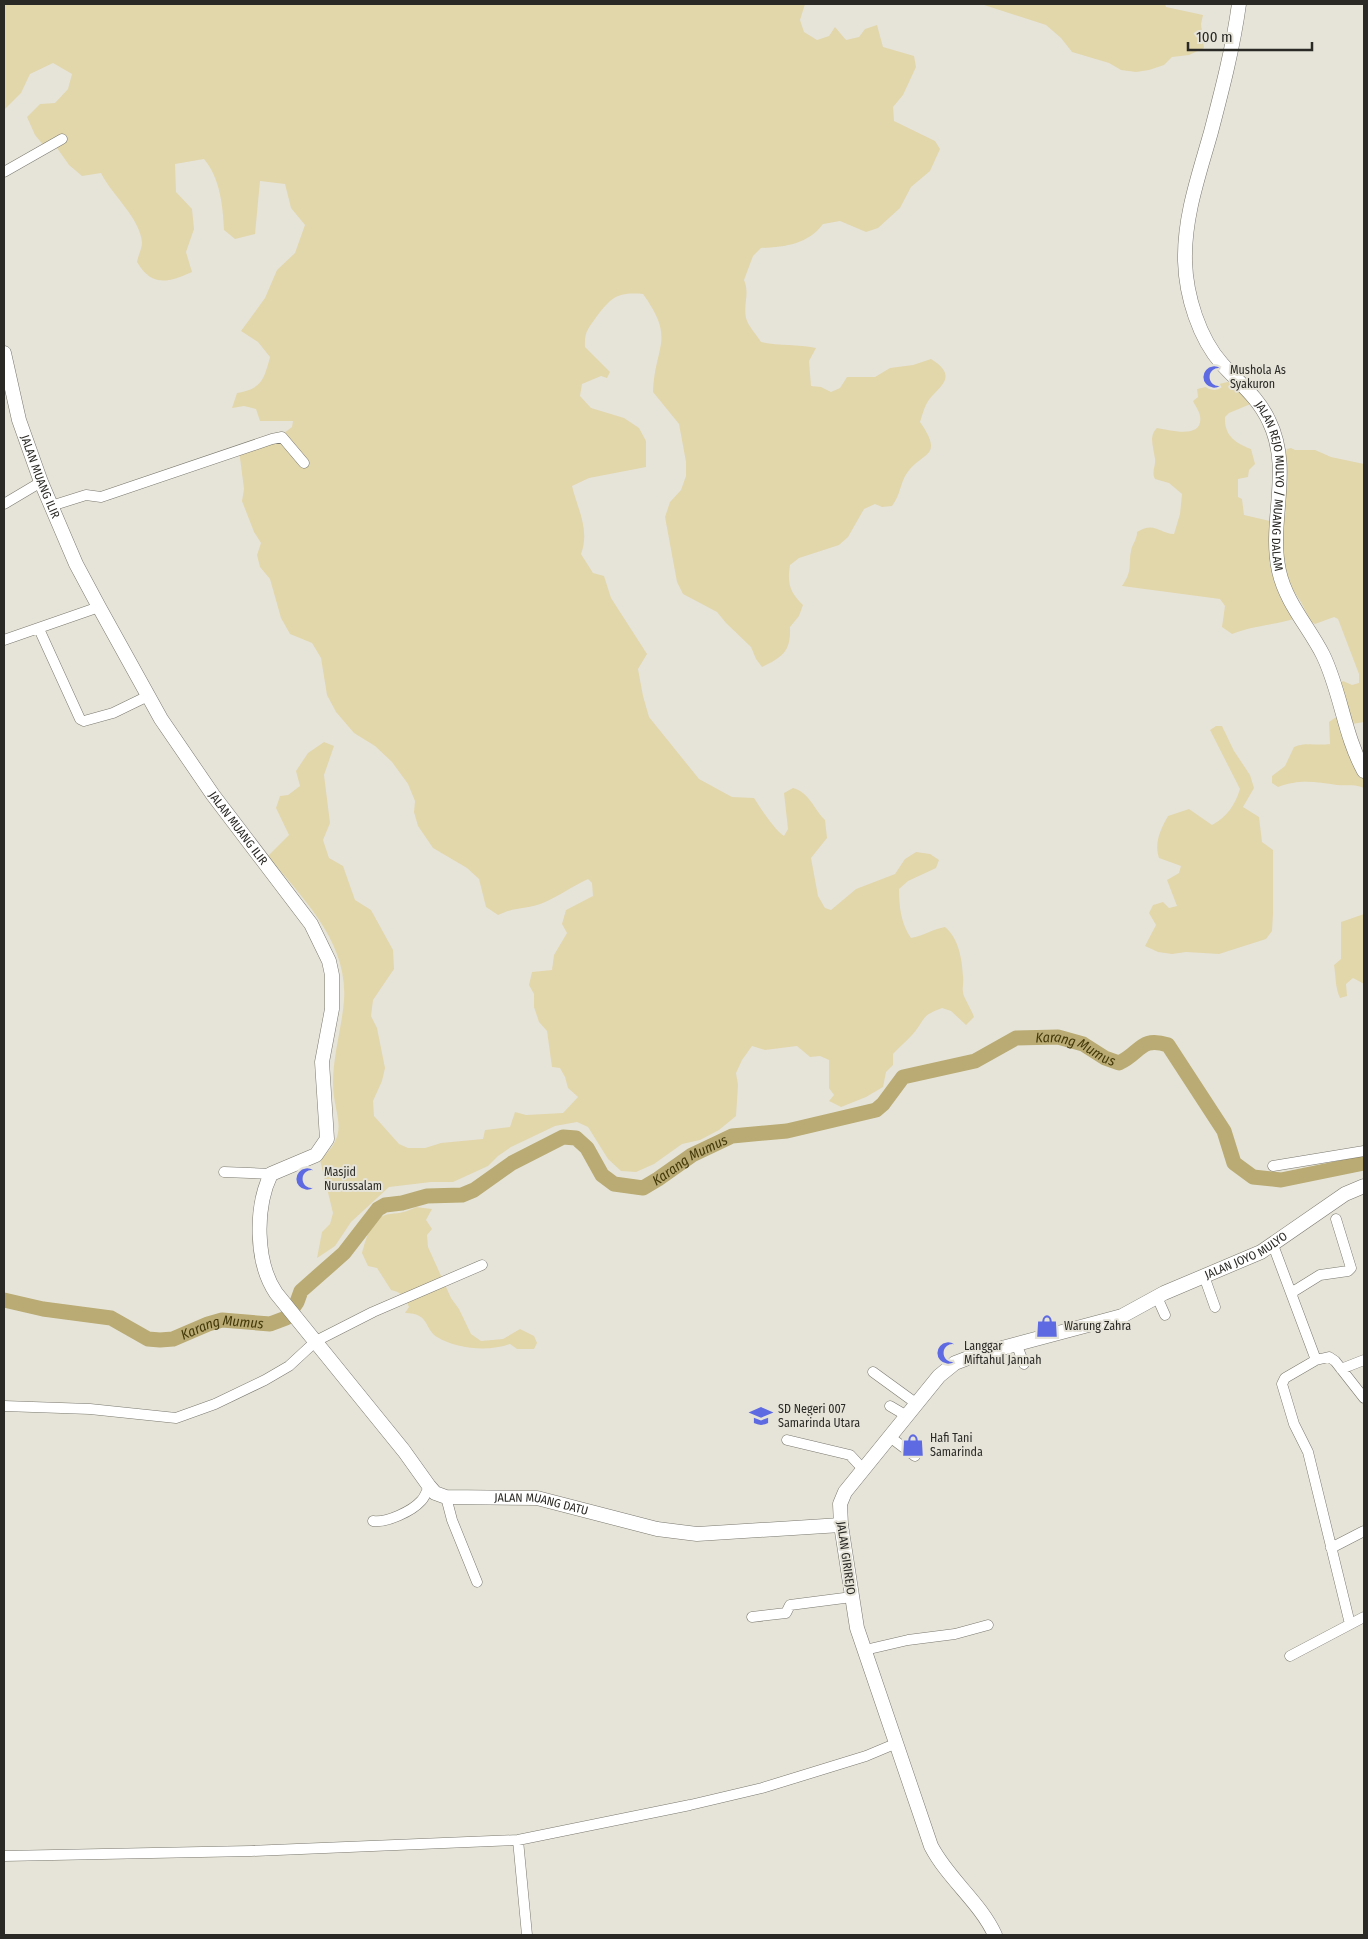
<svg xmlns="http://www.w3.org/2000/svg" width="1368" height="1939" font-family="'Fira Sans Condensed',sans-serif">
<rect width="100%" height="100%" fill="#e6e4d9"/>
<path fill="#e2d6ab" d="M4 4H805L800 20 804 32 817 40 829 36 835 27 846 40 859 37 865 29 877 25 883 47 914 56 916 67 903 95 893 107 894 121 935 141 940 149 930 171 911 187 900 208 878 228 866 232 840 221 823 224C808 244 786 247 761 248L753 256 744 280C750 294 743 304 746 318 748 326 757 335 761 342 780 346 797 344 816 348L809 361 811 386 821 387 831 392 840 388 847 377H875L890 368 913 365 931 359C962 378 935 388 927 403 924 408 922 416 920 422 945 458 922 451 907 473 900 483 901 494 892 506L882 507 875 504 864 509 848 537 839 545 799 558 790 565C787 584 790 592 803 605L799 616 790 627C791 651 783 657 762 667L756 659 751 647 726 623 717 612 683 594 677 582 665 517 670 502 681 490 686 476V462L679 424 653 392C655 344 676 340 643 294 617 292 612 297 597 316 589 328 584 331 585 347L610 372 607 378 601 376 582 384 580 396 591 408 624 418 639 428 646 441V467L589 478 572 486C578 510 590 530 581 554L593 573 604 576 611 598 647 654 638 669 643 696 649 717 699 779 732 797 754 798C761 809 774 829 784 836L788 829 784 793 793 788C810 793 813 808 825 820L827 838 811 858 818 896 825 908 831 910 856 889 895 874 905 859 916 852 930 854 939 860 936 868 908 881 899 889C899 906 901 924 911 938 923 936 933 929 945 927 959 939 962 959 963 977 964 982 962 987 963 992 963 997 971 1008 974 1017L966 1025 951 1011 942 1008C920 1016 926 1019 913 1034 907 1041 899 1047 893 1054V1065L886 1072 883 1087 866 1097 841 1107 829 1101 834 1095 829 1088V1060L820 1056 810 1057 797 1046 765 1050 752 1046 742 1060 736 1073 738 1085 736 1116 719 1130 700 1140 682 1144 654 1164 636 1172 621 1171 608 1159 588 1127 577 1122 555 1126 511 1147 498 1156 488 1166 453 1182H431L389 1187 351 1222 335 1246 317 1258 322 1232 330 1224 333 1213 320 1160C352 1131 333 1117 333 1083 333 1055 342 1027 344 1000 348 941 302 898 268 856L289 835 276 808 280 796 288 795 300 786 296 771 308 753 324 742 334 746 324 775 330 823 323 840 329 858 343 866 355 900 371 910 393 950 394 969 373 1000 371 1016 377 1028 385 1068 382 1081 373 1101 374 1116 399 1144 408 1148H425L441 1143 483 1139 485 1130 510 1127 515 1112 526 1115 563 1113 578 1097 568 1088 565 1077 560 1068 552 1067 547 1031 539 1022 534 1007V994L529 985 532 972 552 970 554 955 567 933 562 924 566 910 593 896 592 883 588 879C573 886 559 896 543 903 528 909 513 907 498 915L486 907 479 879 467 868 433 848 418 826 414 812 415 801 408 784 392 762 375 746 354 733 336 712 327 695 321 658 312 643 290 634 281 618 270 579 260 567 257 555 261 543 254 532 242 501 244 489 239 450 276 439 292 427 293 421H260L256 409 244 406 232 408 237 393C261 389 264 380 270 357L258 342 241 331 265 298 277 270 295 253 305 225 291 208 285 184 260 181 255 234 235 239 224 230C223 206 220 178 204 159L175 164 176 192 192 209 194 229 186 252 192 272C167 283 152 287 137 262 138 256 142 248 142 243 141 219 111 194 101 173L82 176 69 165 57 148 44 146 35 135 27 117 40 104 55 103 68 89 72 74 53 63 30 74 21 93 4 110Z
M981 4H1165L1166 7 1203 15 1201 24 1204 48 1189 55 1172 57 1164 65 1149 70 1136 72 1121 70 1109 63 1072 52 1061 38 1046 25Z
M1232 381 1253 403 1229 413 1225 417C1224 435 1235 443 1251 449L1255 464 1249 470 1248 477 1238 479V497L1242 499 1244 515 1274 522 1294 619C1273 625 1251 626 1232 634L1222 627 1225 606 1220 599 1122 586C1133 570 1128 567 1131 551 1132 544 1137 540 1137 532 1154 521 1159 533 1174 534L1180 514 1182 494 1169 483 1155 479C1151 472 1156 466 1155 459 1154 449 1148 436 1157 428 1169 430 1204 440 1200 416 1199 410 1195 406 1193 401L1198 397 1197 389Z
M1291 448 1295 450H1315L1331 457 1364 464V722L1352 724 1338 684 1343 681 1352 685 1359 683V674L1338 619 1334 617 1315 624 1311 622 1301 602 1284 577 1280 537 1284 458 1287 449Z
M1338 710 1357 767 1364 779V788C1356 784 1346 786 1337 785 1315 782 1300 779 1278 787L1272 783V776L1285 766 1294 747C1306 742 1317 746 1330 744L1329 722 1336 717Z
M1216 726H1222L1234 751 1250 775 1254 788 1243 807 1259 817 1262 842 1273 850V914L1272 931 1266 939 1219 954 1186 952 1172 954 1158 952 1145 946 1156 925 1149 913 1153 905 1163 902 1169 908 1177 906 1167 880 1179 873 1181 866 1159 858C1154 844 1160 830 1168 816L1189 809 1212 825C1227 817 1235 805 1240 789L1210 730Z
M1364 914V984L1353 978 1346 984 1347 996 1340 998C1335 987 1336 977 1334 965L1341 959V922Z
M416 1207 432 1209 426 1220 432 1229 427 1235 428 1247 451 1298 459 1309 471 1334 481 1341 503 1339 520 1329 534 1336 537 1343 534 1349H517L510 1344C488 1352 457 1349 437 1337 424 1329 430 1313 405 1313L409 1307C405 1297 401 1292 391 1290L377 1268 368 1266 362 1253C366 1239 371 1216 390 1214 401 1213 406 1212 416 1207Z"/>
<g fill="none" stroke-linecap="round" stroke-linejoin="round">
<path stroke="#b9ab73" stroke-width="15" id="s1" d="M4 1300 43 1309 111 1318 148 1339 160 1340 173 1339 208 1324 222 1320 270 1324 286 1318 297 1302 301 1291 344 1253 378 1209 385 1205 402 1203 427 1196 462 1195 474 1190 512 1163 563 1137 576 1138 587 1148 602 1175 614 1184 643 1188 658 1179 692 1155 732 1136 787 1131 876 1110 883 1104 903 1077 975 1061 1016 1038 1058 1037 1083 1044 1105 1058 1119 1063C1141 1053 1140 1036 1168 1045L1224 1131 1234 1163 1253 1177 1281 1180 1364 1163"/>
<defs>
<path id="street" d="M4 172 62 139
M4 504 41 482
M51 506 86 495 101 497 272 439 282 437 304 463
M39 629 80 719 84 721 113 713 148 696
M4 640 99 607
M1273 1166 1364 1151
M224 1172 271 1174
M1273 1245 1316 1360 1329 1357 1335 1361 1364 1398
M1204 1276 1215 1307
M1291 1293 1320 1275 1348 1271 1351 1268 1336 1219
M1157 1297 1165 1315
M1016 1343 1024 1364
M1316 1360 1285 1378 1282 1384 1294 1424 1308 1452 1350 1624
M1341 1369 1364 1360
M873 1372 917 1404
M4 1406 90 1409 176 1418 215 1404 265 1380 289 1366 316 1341 373 1312 482 1265
M890 1406 907 1416
M890 1437 915 1456
M787 1440 850 1455 863 1469
M446 1497 452 1520 477 1582
M373 1521C387 1523 412 1511 421 1501 425 1497 427 1491 429 1486
M1331 1548 1364 1531
M752 1617 786 1613 790 1605 852 1597
M865 1650 908 1640 955 1634 988 1625
M1290 1656 1364 1617
M518 1840 527 1935
M4 1856 251 1851 518 1840 690 1805 762 1788 866 1756 897 1743"/>
<g id="secondary">
<path id="s2" d="M1239 4C1233 48 1222 90 1211 132 1199 175 1184 216 1185 261 1186 296 1199 338 1222 364 1239 383 1258 397 1269 421 1293 470 1268 521 1279 571 1286 603 1309 627 1323 655 1341 692 1344 735 1364 771"/>
<path id="s3" d="M4 353 19 420 41 482 76 564 99 607 161 719 213 795 311 924 329 961 332 975V1009L322 1062 327 1139 316 1155 271 1174C255 1207 255 1262 276 1293L404 1451 429 1486 435 1493 446 1497 537 1498 657 1529 697 1534 841 1525"/>
<path id="s4" d="M995 1935C980 1902 948 1879 931 1846L857 1628 841 1525 840 1504 845 1492 939 1376 955 1363 976 1355 1122 1316 1164 1293 1261 1252 1345 1194 1364 1186"/>
</g>
</defs>
<use href="#street" stroke="#7a786e" stroke-width="11"/>
<use href="#secondary" stroke="#7a786e" stroke-width="15"/>
<use href="#street" stroke="#fff" stroke-width="10"/>
<use href="#secondary" stroke="#fff" stroke-width="14"/>
</g>
<defs>
<symbol id="mosque-bare" viewBox="-9 -9 18 18"><path d="M3.5-4.9A6 6 0 1 0 3.5 4.9A5 5 0 1 1 3.5-4.9Z" fill="#5e6ae1" stroke="#e6e4d9" stroke-width="2.5" paint-order="stroke"/></symbol>
<symbol id="shop-bare" viewBox="-9 -9 18 18"><path d="M-5-2.5h2.3a2.7 3.5 0 0 1 5.4 0H5L5.5 6h-11ZM-1.5-2.5h3a1.5 2.3 0 0 0-3 0Z" fill="#5e6ae1" stroke="#e6e4d9" stroke-width="2.5" paint-order="stroke"/></symbol>
<symbol id="school-bare" viewBox="-9 -9 18 18"><path d="M0-5L7-2L0 1L-7-2ZM-4 1L0 2.5L4 1V4Q0 6-4 4Z" fill="#5e6ae1" stroke="#e6e4d9" stroke-width="2.5" paint-order="stroke"/></symbol>
</defs>
<g fill-rule="evenodd">
<use href="#mosque-bare" x="1198" y="361" width="32" height="32"/>
<use href="#mosque-bare" x="291" y="1163" width="32" height="32"/>
<use href="#shop-bare" x="1031" y="1310" width="32" height="32"/>
<use href="#mosque-bare" x="932" y="1337" width="32" height="32"/>
<use href="#school-bare" x="745" y="1400" width="32" height="32"/>
<use href="#shop-bare" x="897" y="1429" width="32" height="32"/>
</g>
<g text-anchor="middle" stroke-width="4" stroke-linejoin="round" paint-order="stroke">
<g font-size="12" fill="#2a2925" stroke="#e6e4d9" text-anchor="start">
<text x="1230" y="374">Mushola As<tspan x="1230" dy="14">Syakuron</tspan></text>
<text x="324" y="1176">Masjid<tspan x="324" dy="14">Nurussalam</tspan></text>
<text x="1064" y="1330">Warung Zahra</text>
<text x="964" y="1350">Langgar<tspan x="964" dy="14">Miftahul Jannah</tspan></text>
<text x="778" y="1413">SD Negeri 007<tspan x="778" dy="14">Samarinda Utara</tspan></text>
<text x="930" y="1442">Hafi Tani<tspan x="930" dy="14">Samarinda</tspan></text>
</g>
<g font-size="12" fill="#2a2925" stroke="#e6e4d9">
<text dy="4" stroke="none"><textPath href="#s3" startOffset="129">JALAN MUANG ILIR</textPath></text>
<text dy="4" stroke="none"><textPath href="#s2" startOffset="514">JALAN REJO MULYO / MUANG DALAM</textPath></text>
<text dy="4" stroke="none"><textPath href="#s3" startOffset="534">JALAN MUANG ILIR</textPath></text>
<text dy="4" stroke="none"><textPath href="#s4" startOffset="960">JALAN JOYO MULYO</textPath></text>
<text dy="4" stroke="none"><textPath href="#s3" startOffset="1430">JALAN MUANG DATU</textPath></text>
<text transform="translate(846 1558) rotate(82)" y="4">JALAN GIRIREJO</text>
</g>
<g font-size="14" font-style="italic" fill="#44390a" stroke="#e6e4d9">
<text dy="5" stroke="none"><textPath href="#s1" startOffset="1220">Karang Mumus</textPath></text>
<text dy="5" stroke="none"><textPath href="#s1" startOffset="799">Karang Mumus</textPath></text>
<text dy="5" stroke="none"><textPath href="#s1" startOffset="228">Karang Mumus</textPath></text>
</g>
</g>
<rect width="1368" height="1939" fill="none" stroke="#2a2925" stroke-width="10"/>
<path d="M1188 42v8h124v-8" fill="none" stroke="#2a2925" stroke-width="2.5"/>
<text x="1196" y="42" font-size="15" fill="#2a2925" stroke="#e6e4d9" stroke-width="4" paint-order="stroke">100 m</text>
</svg>
